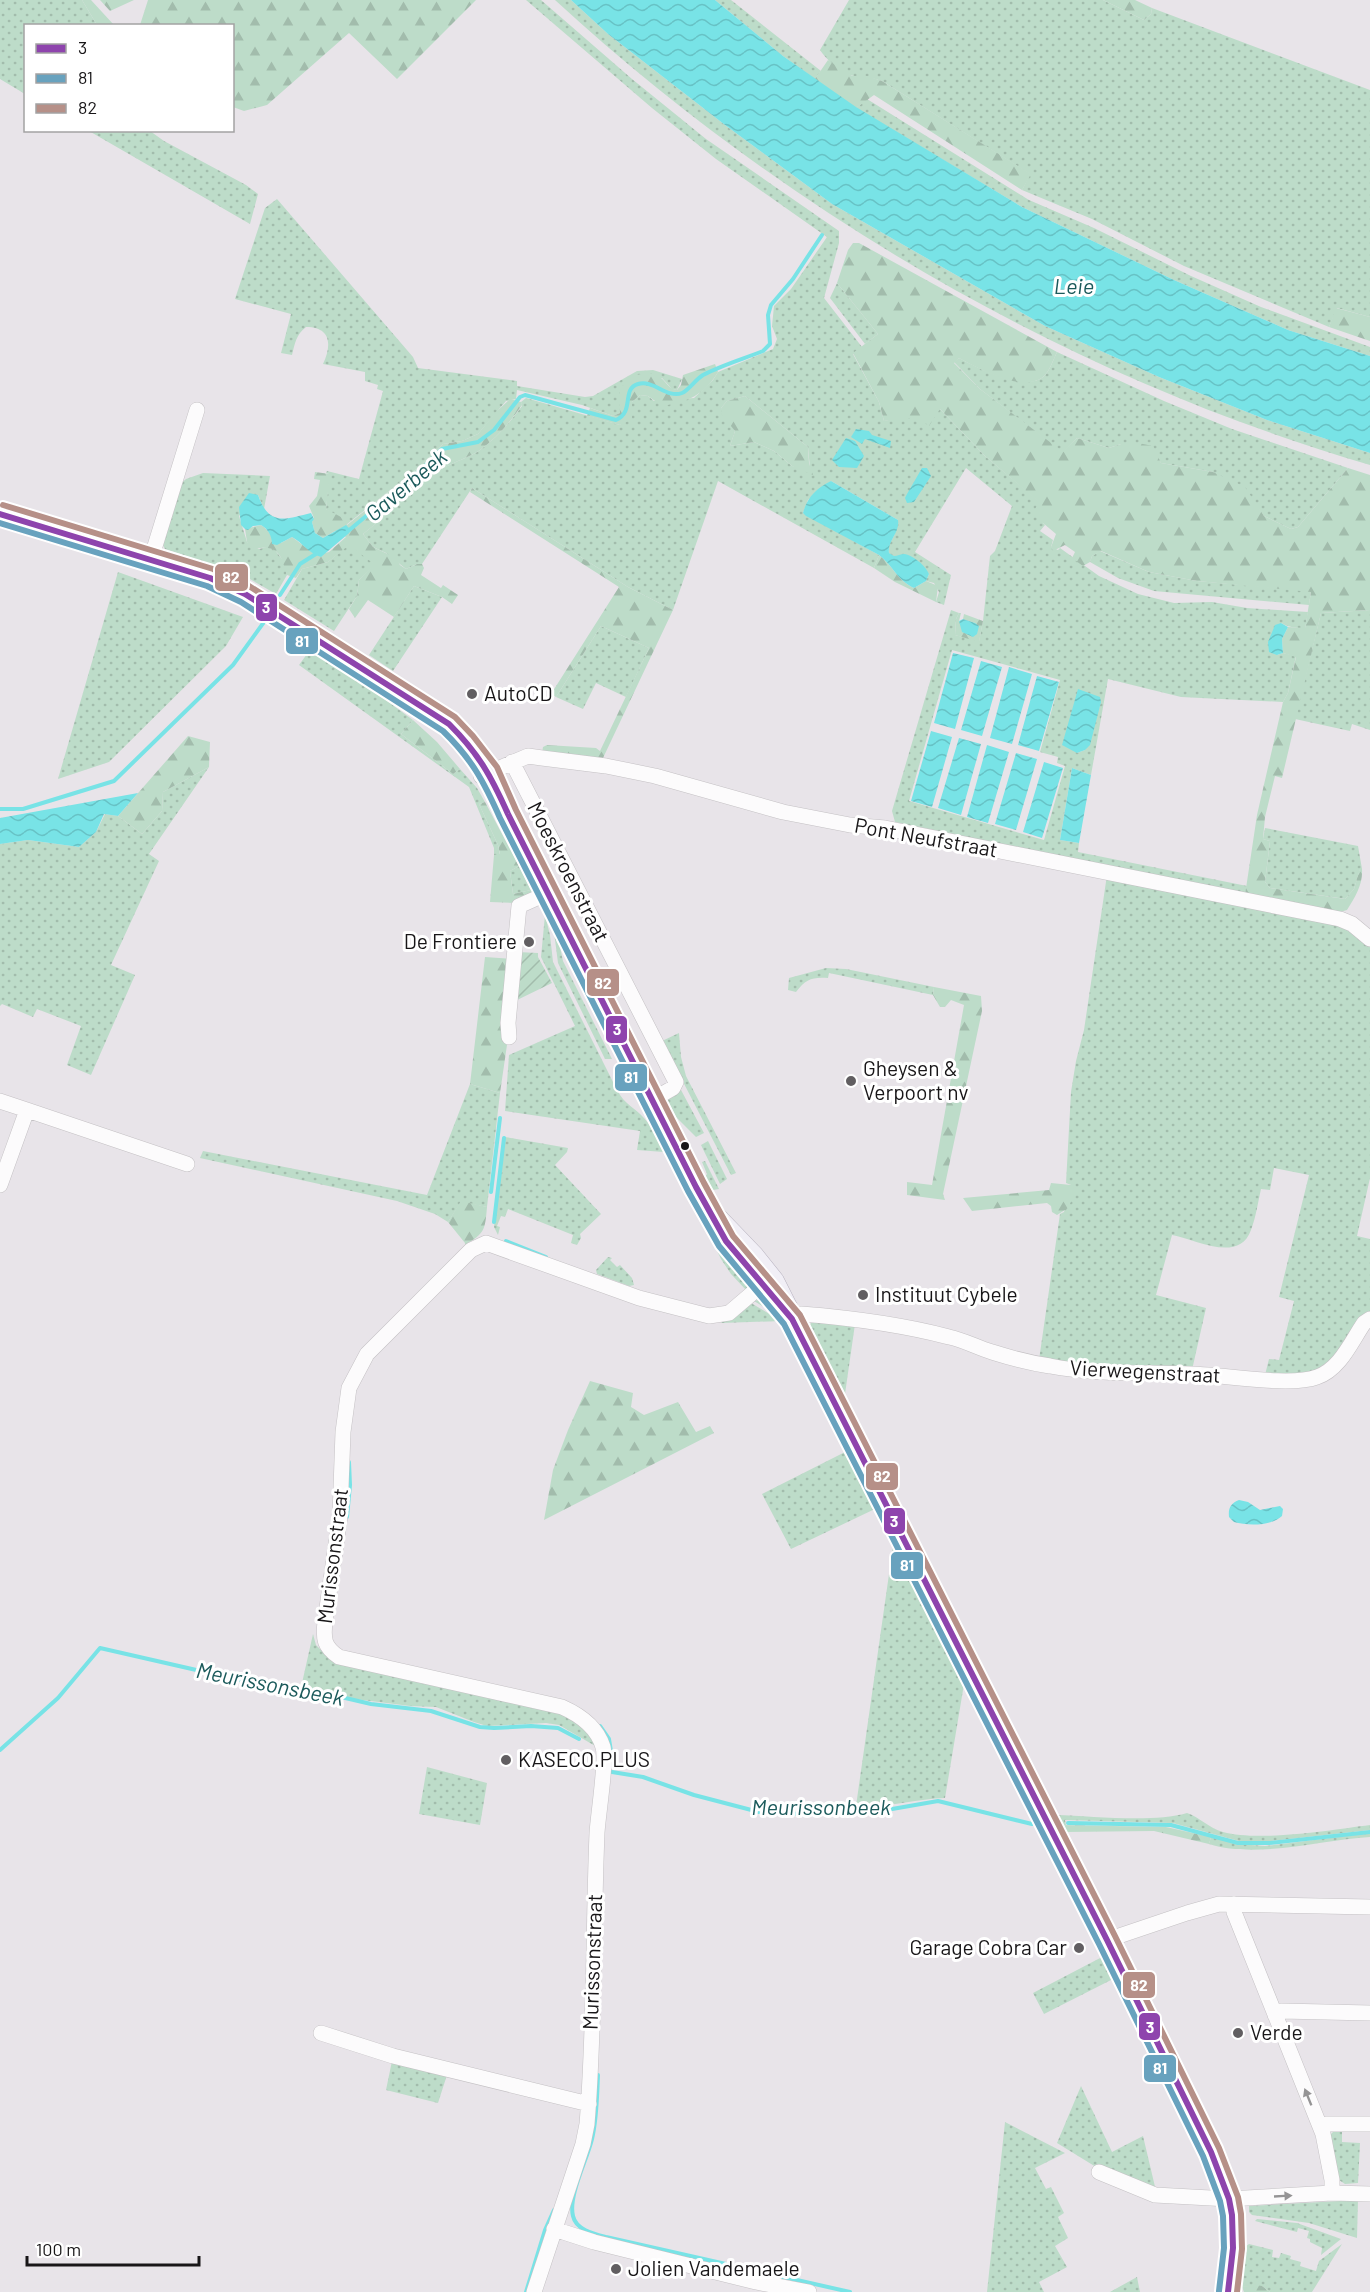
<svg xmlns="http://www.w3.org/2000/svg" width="1370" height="2292" font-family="Barlow,sans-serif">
<defs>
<pattern id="grass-dots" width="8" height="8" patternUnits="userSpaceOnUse" patternTransform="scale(1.5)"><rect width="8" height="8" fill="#bddcc9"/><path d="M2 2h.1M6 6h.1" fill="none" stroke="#a2bcac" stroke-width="1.8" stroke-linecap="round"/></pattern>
<pattern id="forest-firs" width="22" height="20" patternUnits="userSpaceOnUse" patternTransform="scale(1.5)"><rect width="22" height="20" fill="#bddcc9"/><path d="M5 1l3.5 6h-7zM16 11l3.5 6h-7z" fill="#a2bcac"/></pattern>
<pattern id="garden-furrows" width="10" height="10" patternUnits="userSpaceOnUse" patternTransform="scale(1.5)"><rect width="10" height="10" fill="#bddcc9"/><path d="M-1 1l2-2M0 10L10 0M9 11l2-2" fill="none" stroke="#a2bcac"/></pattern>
<pattern id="water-waves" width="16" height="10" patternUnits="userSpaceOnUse" patternTransform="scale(1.5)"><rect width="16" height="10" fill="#78e3e6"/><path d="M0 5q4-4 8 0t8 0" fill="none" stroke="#67c2c5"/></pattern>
</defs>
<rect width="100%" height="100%" fill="#e8e4e9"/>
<path fill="url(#grass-dots)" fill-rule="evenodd" d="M0 0H82L97 25 26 26 25 94 0 79Z
M526 0H541L632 79 706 139 839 231V243L824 298 862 347 853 354 879 402 884 421 940 409 985 456 1040 502 1043 523 1045 525 1040 531 1053 540 1051 547 1058 550 1060 548 1099 576 1138 594 1174 603 1212 602 1247 608 1308 612 1305 629C1296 627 1289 628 1281 623L1277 655 1283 653 1296 656 1288 693 1283 702 1181 697 1108 679 1091 775 1072 768 1060 840 1079 843 1078 852 1247 886 1245 895 895 822 892 811 951 610 959 613 956 619 955 635 979 641 983 621 990 556 995 551 1012 506 966 468 915 552 951 575 944 605 936 602 939 592 934 583 926 581 929 574 899 556H893L889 553 888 546 894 536 898 520 831 481 808 500 803 513 879 555 874 568 718 481 673 610 628 587 472 488 422 564H417L406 569 386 553 373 547 363 534 424 484C438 465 462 462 480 450 497 438 510 422 522 406L521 402 526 398 620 425 632 413V402L640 395 648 396 654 401 694 398 713 380 718 372 773 349 777 339 772 326 774 306 791 289 827 237 716 159 652 108ZM745 396 808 447 810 469 792 466 774 451 754 442 730 446 735 431 721 408 727 401ZM952 650 1060 680 1040 752 1058 757 1057 763 1065 766 1044 840 909 801ZM1101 702 1085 750 1077 753Z
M555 0H571L608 34 725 125 832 204 1045 326 1159 377 1267 420 1370 453V465C1067 376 787 213 555 0Z
M715 0H731L821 71 815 79 783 56Z
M849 0H1103L1144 20 1151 14 1152 8 1370 90V317L1337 308 1329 327 1184 266 1092 219 1022 190 1030 174 882 81C870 77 865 78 854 76 841 74 827 60 820 50Z
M867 99 1029 200 1094 228 1191 276 1261 307 1370 347V356L1288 330 1174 280 1022 207 856 108Z
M89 131H150L164 141 246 185 258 194 250 224Z
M277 199 413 357 418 368 517 381V386L585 397 593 396 637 371 653 370 682 379 677 390 672 389 662 378 620 392V413L613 416 582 405 517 390 516 399 506 401 478 434 462 441 443 444 413 472 346 525 326 509 329 474 326 473 327 471 359 479 383 391 377 389 378 385 365 381V372L323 364C332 345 331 327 306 327 296 335 295 343 292 355L281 353 291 314 235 299 265 208Z
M837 283 878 334 865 344 830 298Z
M1057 352 1164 401 1232 429 1348 468 1298 527 1291 529 1264 516 1255 504 1213 472 1161 463 1158 458 1121 444 1109 448 1077 438 1063 453 980 389 954 362 959 358C978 368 1024 392 1043 377 1050 371 1053 360 1057 352Z
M203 473 270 476 264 509 258 495 239 516 247 542 259 549 267 547 275 550 285 563 287 575 276 594 241 574 165 549 163 545 178 486 186 479Z
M349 544 375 564 359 580 357 596 334 631 284 600 302 569 328 562Z
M1100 551 1149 572 1197 581 1311 591 1309 605 1154 591 1118 578 1090 562 1092 556Z
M118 572 243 617 226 646 109 762 58 779Z
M414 586 442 597 393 671 369 655Z
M1370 610V730L1352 724 1350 731 1295 719 1321 613Z
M601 626 649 648 626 697 596 683 583 709 556 697Z
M302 644 383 698 413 720 401 734 453 774 460 769 477 788 485 802 479 804 498 845 500 855H494V848L469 787 299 665 307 654 298 648Z
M209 767 149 854 159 861 111 965 135 975 91 1075 67 1065 81 1026 37 1009 33 1017 2 1004 0 1006V844L28 840 79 847 96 832 105 814 118 816 142 834 162 811 163 792Z
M1265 828 1358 846 1362 869H1360L1354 889 1345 899 1339 898 1270 888 1265 882 1270 841 1263 839Z
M519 866 531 890 513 894 510 871Z
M1107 875 1343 926 1370 946V1178L1357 1236 1370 1239V1312L1338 1356 1317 1372 1265 1375 1269 1359 1279 1360 1294 1301 1279 1297 1309 1175 1274 1168 1270 1190 1261 1189C1258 1202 1256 1217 1251 1230 1239 1264 1195 1239 1172 1235L1156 1295 1206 1308 1192 1370 1116 1369 1039 1360 1060 1214 1064 1212 1071 1185 1066 1183 1071 1092 1076 1061 1084 1030Z
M545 915 550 935 553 962 617 1090C625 1105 634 1107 644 1118 653 1128 658 1140 664 1152L637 1150 640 1131 505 1111 509 1055 575 1026 541 957Z
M553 924 561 933 559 942 563 961 612 1059H605L558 963Z
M826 968 846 969 934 987 933 995 829 973 828 978C812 977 806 979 796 992L788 990 789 978Z
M679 1033 681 1057 686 1076 736 1173 731 1175 662 1041Z
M470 1084 500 1093 487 1207 461 1202 448 1222 435 1214 397 1201 200 1158 203 1151 427 1195Z
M681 1090 704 1133 696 1137 676 1117 667 1099Z
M505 1137 568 1148 567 1152 555 1165 601 1214 580 1234 581 1238 577 1245 571 1243 573 1235 508 1209 505 1217 501 1216 497 1226 500 1227 498 1235 494 1227Z
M708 1141 727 1179 720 1184 701 1145Z
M674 1156 717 1235 747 1271 750 1286 747 1291 731 1274 721 1259 671 1158Z
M705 1161 719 1189 713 1190 702 1187 701 1182 707 1174 702 1162Z
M608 1257 612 1258 610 1260 617 1267 620 1265 632 1278 634 1285 629 1286 597 1274 596 1270Z
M764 1299 775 1305 784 1319 754 1301Z
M751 1303 781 1321 721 1323 724 1320Z
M812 1321 855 1324 845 1394 810 1325Z
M847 1451 877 1508 791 1549 762 1494Z
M894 1539 964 1684 945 1798C915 1799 887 1808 856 1806Z
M313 1634 316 1645 326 1655 566 1714 592 1734 597 1747 559 1725 546 1723 487 1726 474 1722 436 1707 410 1706 300 1692Z
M427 1767 487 1783 480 1825 419 1814Z
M1187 1813C1199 1817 1209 1828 1223 1832 1260 1842 1331 1830 1370 1825V1830L1271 1841H1239L1173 1823 1065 1820 1066 1825H1061L1056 1815C1093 1816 1153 1823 1187 1813Z
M1370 1833V1837C1320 1840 1257 1859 1209 1844L1211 1837 1238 1844 1265 1846Z
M1102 1957 1113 1979 1044 2014 1033 1993Z
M392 2061 447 2075 438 2103 386 2090Z
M1081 2086 1112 2152 1143 2136 1156 2191 1096 2167 1057 2143Z
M1005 2122 1065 2153 1035 2168 1046 2189 1051 2187 1064 2213 1058 2217 1068 2238 1055 2246 1067 2267 1039 2282 1044 2292H987Z
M1342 2130V2142L1360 2143 1358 2183 1345 2184 1339 2180 1328 2137 1334 2131Z
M1358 2200 1357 2238 1309 2223 1252 2215 1249 2212V2206Z
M1257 2219 1297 2223 1341 2239 1321 2255 1322 2248 1310 2242V2239L1307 2238 1309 2231 1298 2228 1297 2232 1255 2221Z
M1249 2244 1273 2250 1272 2257 1279 2258 1281 2253 1291 2256 1290 2259 1301 2262 1300 2266 1316 2271 1319 2261 1342 2244 1312 2292H1270L1262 2286 1242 2287 1245 2247Z
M1137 2277 1140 2292H1110Z"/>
<path fill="url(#forest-firs)" d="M82 0H91L114 25H97Z
M100 0H134L110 11Z
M148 0H476L397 79 349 33 267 105 244 111 233 107 232 26 140 25Z
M1103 0H1135L1152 8 1151 14 1144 20Z
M828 60 852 76H867L882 81 1031 174 1022 190 874 95 856 108 815 79Z
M853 243H859L1057 352C1053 360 1050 371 1043 377 1023 393 979 369 959 358L954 363 980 389 1063 452 1077 438 1109 448 1121 444 1138 443 1153 446 1161 463 1213 472 1245 487 1264 516 1291 529 1298 527 1348 468 1370 475V610L1321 613 1282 778 1275 776 1265 817 1263 839 1270 841 1265 882 1270 888 1345 899 1354 889 1360 868 1362 869C1363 885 1355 897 1347 910L1340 912 1245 895 1257 815 1283 702 1288 693 1296 657 1283 653 1282 639 1288 627 1305 628 1311 592 1197 581 1149 572 1101 551 1092 556 1090 562 1083 566 1072 558 1075 552 1065 545 1053 551 1051 547 1056 534 1043 523 1034 511 1039 502 985 456 940 409 929 426 918 417 884 421 879 402 853 353 878 334 837 283 848 250Z
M1336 308 1370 317V341L1329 327Z
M715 364 718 372C704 395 688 402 662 406L648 396 640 395 632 402V419L620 425 587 416 590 408 613 416 620 413C620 405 618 396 621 389 627 375 646 370 658 376 666 380 668 389 677 390L681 385 683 375Z
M745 396 808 447 809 463 813 475 792 466 774 451 754 442 730 446 735 431 722 415 721 408 727 401Z
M510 399 521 402 522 405C510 422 497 438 480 450 462 462 438 465 425 484L363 534 373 547 396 558 400 565 406 569 417 564H422L424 568 421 575 441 588 443 585 458 595 452 604 442 597 414 586 394 617 368 600 355 618 349 609 357 596 359 580 374 564 349 545 328 562 302 569 296 578 287 575C283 565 282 550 268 548 263 547 259 549 253 548L247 542 245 529 261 525C270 531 271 538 281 543L292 537 316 555 329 552 346 537 335 531 323 538 315 533 312 522 314 518 309 506 317 496 320 480 314 479 315 472 330 474 326 509 341 517 347 525 413 472 443 444 462 441 478 434 495 413Z
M472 488 628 587 673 610 603 758 542 753 543 747 547 745 596 748 600 751 649 648 601 626 556 697 551 694 619 587 470 492Z
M879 555C894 567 897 580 914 588L926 581 938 586 936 602 895 582 874 568Z
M959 613H961L959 621 975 623 963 619 964 614 983 621 979 642 955 635 956 619Z
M413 720 437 742 460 769 453 774 401 734Z
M188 736 210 742 209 767 163 792 162 811 142 834 118 816Z
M485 802 519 866 510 871 513 894 531 890 534 896 517 903 490 902 494 855 500 854 498 845 479 804Z
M485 957 513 959 508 1038 500 1093 470 1084Z
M934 987 981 996 982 1011 943 1194 945 1200 907 1195V1182L932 1185 964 1005 951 1000 945 1007H940L933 995Z
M1051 1183 1071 1185 1075 1193 1068 1208 1057 1215 1052 1212 1051 1206 1047 1203 972 1211 963 1198 1049 1190Z
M461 1201 487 1207C485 1230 485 1233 465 1245V1243L448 1222Z
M590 1381 633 1393 631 1407 644 1415 678 1402 696 1432 710 1426 714 1433 544 1520 553 1470 568 1430Z
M1061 1825 1166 1827 1211 1837 1209 1844 1154 1831 1065 1832Z
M1255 2285 1262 2286 1270 2292H1244L1242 2287Z"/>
<path fill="url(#garden-furrows)" d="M517 952 538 953V957L552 983 513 1002Z"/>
<path fill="url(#water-waves)" d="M571 0H715L783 56 856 107 1022 207 1174 280 1288 330 1370 356V453L1267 420 1159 377 1045 326 832 204 725 125 608 34Z
M856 429 869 431 872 435 891 441 890 448 865 439 862 444 851 437Z
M846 438 855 441 864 456 857 468 839 467 832 460Z
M922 468H927L931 476 914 502 907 503 905 498 907 494Z
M831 481 898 520C900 533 887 541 889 553L894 556C897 556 901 554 904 554 913 555 926 566 929 574L926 581 914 588C897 580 894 567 879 555L806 516 803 513C807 497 817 488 831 481Z
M249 493 258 495C269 527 286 519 311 513L314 519 312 522 315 533 323 538 346 525 350 529 348 534 321 557C308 553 303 543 292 537L277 545 272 544C272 536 268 529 261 525L253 526 248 530 245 529 241 525 239 507Z
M963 619 975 623 979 626 977 634 973 637 962 632 959 621Z
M1281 623 1288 627 1282 639 1283 653 1277 655 1269 652 1268 642 1275 625Z
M953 653 974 658 955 729 934 723Z
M981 661 1002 667 982 736 961 730Z
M1009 667 1032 674 1012 744 990 738Z
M1037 676 1059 682 1039 751 1018 745Z
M1078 689 1100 697 1101 702 1090 745 1085 750 1077 753 1062 745Z
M931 731 952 737 932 807 911 801Z
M959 738 981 744 961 815 938 808Z
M987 745 1009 752 988 823 967 817Z
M1016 753 1037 759 1016 830 995 824Z
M1044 762 1063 768 1042 838 1023 832Z
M1072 768 1091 775 1079 843 1060 840Z
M138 793 118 816 104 814 96 832 79 847 28 840 0 844V818Z
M1239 1500 1248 1502 1260 1510 1280 1506 1283 1509 1282 1516C1271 1526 1248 1526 1234 1522L1229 1517C1228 1508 1231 1503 1239 1500Z"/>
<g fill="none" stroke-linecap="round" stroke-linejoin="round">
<path stroke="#78e3e6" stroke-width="4" d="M347 532 420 471 442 449 478 442 494 430 520 397 525 395 616 420C635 412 621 389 638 384 653 379 667 399 682 393 689 390 695 380 703 375 722 365 743 359 763 351L770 344 768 315 771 305 793 279 822 235
M280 595 300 564 319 552
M0 809H23L114 781 233 665 264 622
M491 1192 500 1118
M494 1222 504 1138
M506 1241 546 1257
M347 1517 350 1485 349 1462
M600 1726 609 1739 612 1757
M0 1750 58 1698 100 1648 271 1687 311 1690 371 1704 431 1711 480 1727 494 1728 531 1726 558 1728 579 1739
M612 1772 643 1777 694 1795 759 1812 782 1814 875 1812 938 1801 1032 1824
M1068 1823 1171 1825 1238 1843H1269L1370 1832
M598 2075C597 2096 597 2118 592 2139 587 2160 568 2196 573 2216 576 2230 594 2234 606 2237L850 2292
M526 2292 545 2230 554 2210"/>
<defs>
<path id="minor" d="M151 559 197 410
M512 762 676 1082 673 1088 652 1100
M481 776 528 756 542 758 606 766 655 776 783 812 850 825 885 828 1340 919 1352 924 1370 939
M509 1037 508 1023 519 906 548 893
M0 1101 27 1110
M0 1185 27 1110 187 1164
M792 1319 801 1314C852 1318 900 1324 949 1337 964 1340 978 1348 992 1352 1011 1358 1031 1363 1050 1366 1102 1376 1155 1371 1208 1375 1236 1377 1293 1386 1317 1377 1340 1369 1351 1342 1364 1323L1370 1319
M1234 1904V1912L1323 2134 1332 2180V2193
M1107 1940 1187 1913 1219 1904 1370 1907
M1275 2015 1281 2011 1370 2013
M321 2033 393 2056 589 2104
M1320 2126 1326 2124H1370
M1099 2172 1155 2195 1229 2199 1332 2193 1370 2194
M554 2229 594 2242 756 2282 809 2292
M534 2292 583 2144 587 2124C595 2027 593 1930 597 1833 598 1815 607 1760 603 1747 597 1727 580 1715 562 1707L339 1657C324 1647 323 1639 325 1622L340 1516 343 1432 349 1388 367 1354 471 1250 486 1243 639 1298 709 1316 729 1313 763 1284 774 1281"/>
<path id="major" d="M0 514 151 559 227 585 262 604 437 716C476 743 490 773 508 814L711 1216
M706 1206 754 1256 774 1281 1107 1940 1211 2152 1229 2199 1232 2215 1233 2248 1228 2292"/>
</defs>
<use href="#minor" stroke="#c4c1c4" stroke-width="16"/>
<use href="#major" stroke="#b6b1be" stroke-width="21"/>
<use href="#minor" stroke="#fcfbfc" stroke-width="15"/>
<use href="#major" stroke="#f1eff6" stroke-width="20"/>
<defs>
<path id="bus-1" d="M0 514 210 578 245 594 449 724C479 754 491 776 508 814L696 1187 726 1241 792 1319 1107 1940 1211 2152 1229 2199 1232 2215 1233 2248 1228 2292"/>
<path id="bus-2" d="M0 523 207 586 241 602 443 731C472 759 484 782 500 818L688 1191 719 1246 784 1324 1099 1944 1203 2156 1220 2201 1223 2216 1224 2248 1219 2291"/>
<path id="bus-3" d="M3 505 213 569 249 586 455 717 473 736 497 767 516 810 704 1183 733 1236 800 1315 1115 1936 1219 2148 1238 2197 1241 2214 1242 2249 1237 2292"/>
</defs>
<use href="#bus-1" stroke="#fff" stroke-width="10"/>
<use href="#bus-2" stroke="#fff" stroke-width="10"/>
<use href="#bus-3" stroke="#fff" stroke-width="10"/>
<use href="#bus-1" stroke="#8e44ad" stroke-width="6"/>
<use href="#bus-2" stroke="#68a2be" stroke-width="6"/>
<use href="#bus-3" stroke="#b69088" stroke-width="6"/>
</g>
<defs><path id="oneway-solid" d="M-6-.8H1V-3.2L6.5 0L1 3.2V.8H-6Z" transform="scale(1.5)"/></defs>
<g fill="#959495">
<use href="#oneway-solid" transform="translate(1308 2097) rotate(-112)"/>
<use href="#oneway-solid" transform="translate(1283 2196) rotate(-3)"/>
</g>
<g fill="#615e61" stroke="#fff" stroke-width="2">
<circle cx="472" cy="694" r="6"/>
<circle cx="529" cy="942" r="6"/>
<circle cx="851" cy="1081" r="6"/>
<circle cx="863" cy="1295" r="6"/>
<circle cx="506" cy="1760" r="6"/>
<circle cx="1079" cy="1948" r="6"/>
<circle cx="1238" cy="2033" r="6"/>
<circle cx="616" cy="2269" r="6"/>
</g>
<circle fill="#181618" stroke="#fff" stroke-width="2" cx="685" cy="1146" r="5"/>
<g text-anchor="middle" stroke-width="6" stroke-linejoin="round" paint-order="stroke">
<g font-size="21" fill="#181618" stroke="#fff" text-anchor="start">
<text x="484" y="701">AutoCD</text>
<text x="517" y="949" text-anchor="end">De Frontiere</text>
<text x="863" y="1076">Gheysen &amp;<tspan x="863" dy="24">Verpoort nv</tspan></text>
<text x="875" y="1302">Instituut Cybele</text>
<text x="518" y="1767">KASECO.PLUS</text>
<text x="1067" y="1955" text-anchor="end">Garage Cobra Car</text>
<text x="1250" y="2040">Verde</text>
<text x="628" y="2276">Jolien Vandemaele</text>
</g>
<g font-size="21" fill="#181618" stroke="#fff">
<text transform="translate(926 838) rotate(10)" y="7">Pont Neufstraat</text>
<text transform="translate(568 872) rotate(63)" y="7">Moeskroenstraat</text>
<text transform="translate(1145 1372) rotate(3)" y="7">Vierwegenstraat</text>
<text transform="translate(333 1556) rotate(-83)" y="7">Murissonstraat</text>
<text transform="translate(593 1962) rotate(-88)" y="7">Murissonstraat</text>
</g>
<g font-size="22" font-style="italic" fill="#1b5a5b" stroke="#fff">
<text x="1074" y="294">Leie</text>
<text transform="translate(406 485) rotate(-40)" y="8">Gaverbeek</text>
<text transform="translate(270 1684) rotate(11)" y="8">Meurissonsbeek</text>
<text x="821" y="1815">Meurissonbeek</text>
</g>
</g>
<g stroke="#fff" stroke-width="2">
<rect x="214" y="563" width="35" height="29" rx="6" fill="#b69088"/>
<rect x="255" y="593" width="23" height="29" rx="6" fill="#8e44ad"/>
<rect x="285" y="627" width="34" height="28" rx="6" fill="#68a2be"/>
<rect x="586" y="968" width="34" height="29" rx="6" fill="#b69088"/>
<rect x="605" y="1015" width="23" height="29" rx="6" fill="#8e44ad"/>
<rect x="614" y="1063" width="34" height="29" rx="6" fill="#68a2be"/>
<rect x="865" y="1462" width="34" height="29" rx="6" fill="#b69088"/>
<rect x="883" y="1507" width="23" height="28" rx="6" fill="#8e44ad"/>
<rect x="890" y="1551" width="34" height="29" rx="6" fill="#68a2be"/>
<rect x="1122" y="1971" width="34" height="28" rx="6" fill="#b69088"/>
<rect x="1138" y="2012" width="23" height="29" rx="6" fill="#8e44ad"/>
<rect x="1143" y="2054" width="34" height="29" rx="6" fill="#68a2be"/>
</g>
<g font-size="16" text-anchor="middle" font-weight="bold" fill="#fff">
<text x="231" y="583">82</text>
<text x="266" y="613">3</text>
<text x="302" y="647">81</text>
<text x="603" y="989">82</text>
<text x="617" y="1035">3</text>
<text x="631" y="1083">81</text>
<text x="882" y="1482">82</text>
<text x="894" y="1527">3</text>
<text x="907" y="1571">81</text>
<text x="1139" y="1991">82</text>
<text x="1150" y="2033">3</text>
<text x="1160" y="2074">81</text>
</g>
<rect x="24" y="24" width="210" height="108" fill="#ffffff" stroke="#a3a2a3" stroke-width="1.5"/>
<rect x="36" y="44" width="30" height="9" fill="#8e44ad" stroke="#a3a2a3" stroke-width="1.5"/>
<text x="78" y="54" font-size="18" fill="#181618">3</text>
<rect x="36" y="74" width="30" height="9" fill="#68a2be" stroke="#a3a2a3" stroke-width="1.5"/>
<text x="78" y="84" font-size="18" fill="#181618">81</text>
<rect x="36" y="104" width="30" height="9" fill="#b69088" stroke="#a3a2a3" stroke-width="1.5"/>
<text x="78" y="114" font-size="18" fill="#181618">82</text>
<path d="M27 2256v9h172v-9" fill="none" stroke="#181618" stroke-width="3"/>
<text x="36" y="2256" font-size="18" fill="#181618" stroke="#ffffff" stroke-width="4.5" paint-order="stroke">100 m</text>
</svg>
